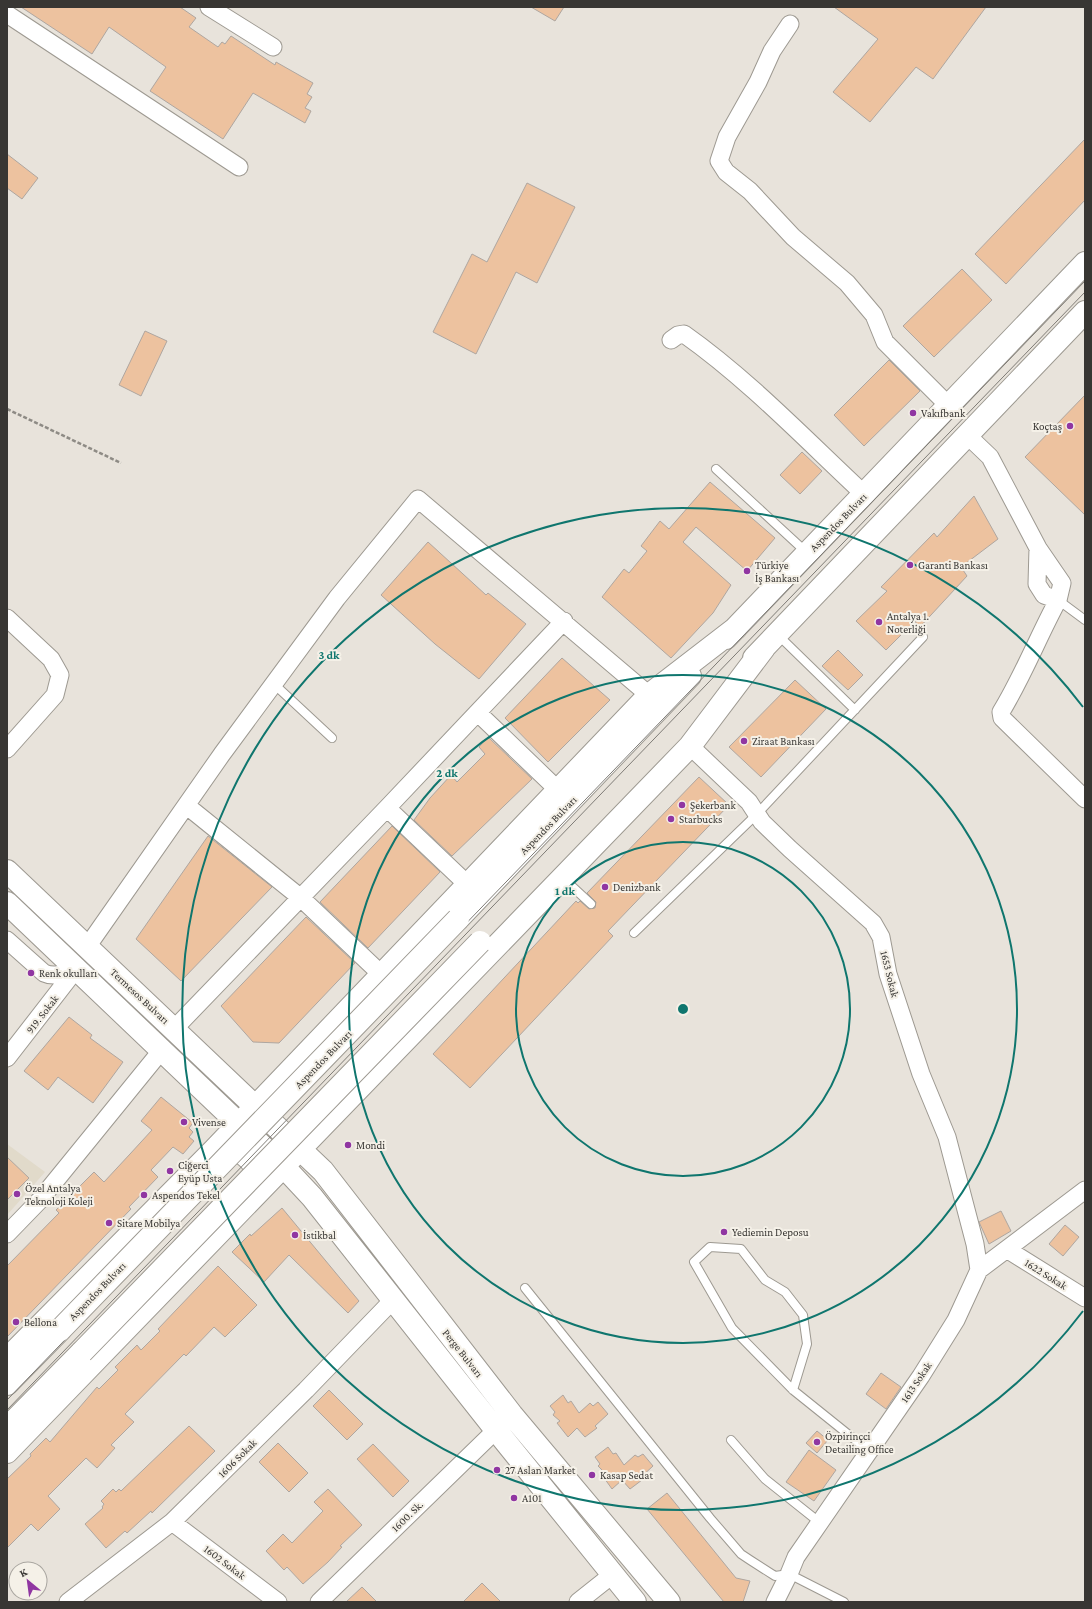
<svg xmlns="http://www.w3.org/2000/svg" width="1092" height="1609" font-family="'Crimson Pro',serif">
<rect width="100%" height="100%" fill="#e8e3db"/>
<path fill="#e1daca" d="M7 1144 45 1172 7 1215Z"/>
<path fill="#edc29f" stroke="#aea6a0" d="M21 7H180L196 18 189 27 218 47 222 42 225 44 231 36 275 65 276 62 313 83 307 94 312 97 305 108 311 111 305 123 253 93 223 139 150 91 166 67 109 27 92 54Z
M531 7H564L555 21Z
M834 7H986L933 79 916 67 870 122 833 92 878 39Z
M1085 139V200L1006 284 975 254Z
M7 154 38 178 22 199 7 188Z
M527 183 575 207 537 283 516 272 476 354 433 332 472 254 487 262Z
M962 269 992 300 934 357 903 326Z
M145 331 167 341 141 396 119 385Z
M889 360 920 391 864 446 834 415Z
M1085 395V515L1025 457Z
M802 452 822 471 800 494 780 475Z
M710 482 775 538 747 571 696 527 683 542 731 585 713 613 671 658 602 597 624 569 629 573 647 551 641 546 660 521 669 529Z
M974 496 998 539 961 567 967 576 919 628 915 621 886 650 856 621 887 591 881 587 934 533 937 537Z
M428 542 486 595 488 593 526 624 479 679 435 644 381 595Z
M838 650 863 675 848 690 822 666Z
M562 658 610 700 548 762 505 718Z
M795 680 826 709 761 777 729 747Z
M488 737 532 779 452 856 414 820 430 798 451 775 457 782 485 754 479 747Z
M699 777 729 805 608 931 613 936 470 1088 433 1054 576 901 578 903 580 901 589 909 595 908 596 902 587 893Z
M392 826 440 872 368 948 320 902Z
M208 836 272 887 181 981 136 939Z
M306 917 355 963 279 1043 253 1042 221 1006Z
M69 1017 92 1035 90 1038 123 1062 93 1103 58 1077 48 1090 24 1071Z
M161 1097 193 1123 189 1128 193 1132 189 1137 194 1141 183 1154 173 1147 151 1170 158 1177 129 1207 131 1209 7 1337V1266L59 1213 56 1210 94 1172 104 1182 130 1154 152 1130 141 1121Z
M7 1157 29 1178 7 1200Z
M282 1208 359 1301 348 1313 289 1255 264 1282 232 1252 250 1234 251 1236Z
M1001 1211 1011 1231 989 1244 979 1222Z
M1065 1225 1079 1237 1063 1256 1049 1244Z
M218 1266 257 1305 225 1337 214 1327 186 1356 184 1354 125 1414 134 1422 111 1445 115 1448 97 1468 86 1458 48 1496 60 1509 38 1531 31 1524 7 1548V1479L31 1456 30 1454 46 1438 50 1442 97 1387 99 1389 118 1370 115 1367 137 1345 141 1350 160 1331 158 1329Z
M881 1373 901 1387 886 1409 866 1394Z
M329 1390 363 1424 347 1440 313 1406Z
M563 1395 568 1403 571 1401 579 1413 590 1403 593 1406 598 1402 608 1414 595 1426 597 1428 585 1437 577 1428 568 1437 557 1423 560 1421 553 1415 555 1412 550 1406Z
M189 1426 215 1451 152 1513 151 1511 127 1533 125 1531 106 1548 85 1524 103 1508 102 1507 104 1504 101 1501 113 1489 116 1492 119 1489 121 1491Z
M817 1431 828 1440 817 1453 806 1443Z
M278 1443 308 1473 289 1492 259 1462Z
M373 1444 409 1481 393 1497 357 1459Z
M608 1447 613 1454 616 1453 624 1465 635 1455 638 1457 643 1454 653 1466 640 1478 642 1480 630 1489 622 1480 612 1489 602 1475 604 1472 598 1466 600 1464 595 1457Z
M809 1450 836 1470 814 1501 786 1482Z
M328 1489 362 1525 340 1546 342 1547 328 1562 303 1584 287 1567 284 1570 266 1551 283 1534 292 1543 323 1511 314 1502Z
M667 1493 736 1578 750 1581 743 1602H724L647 1509Z
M482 1583 501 1602H463Z
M362 1587 377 1602H346Z"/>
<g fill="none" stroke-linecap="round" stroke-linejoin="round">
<defs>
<path id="service" d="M716 469 806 552
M1058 600 1085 620
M778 635 855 710
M274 684 332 738
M564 879 591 904
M634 933 757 814 923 637
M525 1288 710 1518 741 1554 750 1560 775 1576 789 1574 844 1602
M793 1390 807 1344 803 1315 785 1292 765 1280 741 1249 710 1247 694 1262 732 1328 793 1390 869 1451
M731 1440 765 1479 819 1522"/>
<path id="minor" d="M209 7 273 47
M7 14 239 167
M790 24 772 51 758 82 727 137 719 161 726 172 750 191 793 237 847 283 874 315 885 342 949 406
M671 340 678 335 684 334C749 380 806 440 864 494
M967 435 990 457 1038 548 1062 583 1058 600 1044 595 1037 584 1038 548
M1058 600C1038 637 1023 676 1001 712L1002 718 1085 799
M7 618 51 659 60 675 55 695 7 749
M478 713 558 790
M690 746 749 802 762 822 790 849 873 923 881 937 888 974 921 1074 947 1137 975 1244 979 1270
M187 806 301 898 381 974
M387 808 467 884
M7 940 44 973C55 978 65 973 76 969
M87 947 222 754 337 598 418 499 649 695
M174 1029 387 808 564 621
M7 1058 76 969
M7 1234 39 1201 161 1051
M1008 1250 1085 1298
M172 1522 278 1602
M68 1602 172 1522 306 1390 393 1300
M319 1602 496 1430
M578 1602 612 1575
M775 1602 789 1574 796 1557 921 1376 956 1320 979 1270 1085 1190"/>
<path id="primary" d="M726 638 1085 263
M754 658 1085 312
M7 871 323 1171 512 1415 669 1602
M7 903 284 1167 312 1197 496 1430 635 1602
M458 919 690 676
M219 1149 229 1145C249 1156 255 1162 261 1183L259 1189
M7 1359 214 1150 649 695 736 628
M7 1384 60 1330
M7 1428 82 1352
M7 1452 690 746 764 648"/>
</defs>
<use href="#service" stroke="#9d9991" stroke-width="10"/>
<use href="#minor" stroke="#9d9991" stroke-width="19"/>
<use href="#primary" stroke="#9d9991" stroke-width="24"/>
<path stroke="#8e8b85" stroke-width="2.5" stroke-dasharray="4 2" stroke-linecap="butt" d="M7 409 121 463"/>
<use href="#service" stroke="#fff" stroke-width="8"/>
<use href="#minor" stroke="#fff" stroke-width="17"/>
<use href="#primary" stroke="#fff" stroke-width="22"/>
<path stroke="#7f7c77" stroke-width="1" d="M7 1400 1085 281
M7 1410 1085 292"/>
<defs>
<path id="primary-bridge" d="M60 1330 458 919
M82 1352 480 942"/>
</defs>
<use href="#primary-bridge" stroke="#9d9991" stroke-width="24" stroke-linecap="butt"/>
<use href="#primary-bridge" stroke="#fff" stroke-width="22"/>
</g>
<g fill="none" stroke="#0f766e" stroke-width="2">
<circle cx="683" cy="1009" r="167"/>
<circle cx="683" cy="1009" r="334"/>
<path d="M1083 1311A501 501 0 1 1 1083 707"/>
</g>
<g fill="#9036a2" stroke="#f5f1e8" stroke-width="1.5">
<circle cx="913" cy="413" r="4"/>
<circle cx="1070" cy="426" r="4"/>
<circle cx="910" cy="565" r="4"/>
<circle cx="747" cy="571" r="4"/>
<circle cx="879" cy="622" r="4"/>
<circle cx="744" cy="741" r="4"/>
<circle cx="682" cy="805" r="4"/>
<circle cx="671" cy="819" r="4"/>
<circle cx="605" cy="887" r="4"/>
<circle cx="31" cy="973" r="4"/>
<circle cx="184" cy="1122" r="4"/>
<circle cx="348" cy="1145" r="4"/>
<circle cx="170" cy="1171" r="4"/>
<circle cx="17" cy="1194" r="4"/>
<circle cx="144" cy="1195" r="4"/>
<circle cx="109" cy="1223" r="4"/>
<circle cx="724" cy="1232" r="4"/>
<circle cx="295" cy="1235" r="4"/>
<circle cx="16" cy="1322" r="4"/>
<circle cx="817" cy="1442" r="4"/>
<circle cx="497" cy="1470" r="4"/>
<circle cx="592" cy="1475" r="4"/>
<circle cx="514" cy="1498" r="4"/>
</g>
<g text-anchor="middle" stroke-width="4" stroke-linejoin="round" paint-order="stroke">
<g font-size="11" fill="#383633" stroke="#f5f1e8" text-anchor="start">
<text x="921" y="417">Vakıfbank</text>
<text x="1062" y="430" text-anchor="end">Koçtaş</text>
<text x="755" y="569">Türkiye<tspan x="755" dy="13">İş Bankası</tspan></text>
<text x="918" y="569">Garanti Bankası</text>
<text x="887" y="620">Antalya 1.<tspan x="887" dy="13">Noterliği</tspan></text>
<text x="752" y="745">Ziraat Bankası</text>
<text x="690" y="809">Şekerbank</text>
<text x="679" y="823">Starbucks</text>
<text x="613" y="891">Denizbank</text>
<text x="39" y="977">Renk okulları</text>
<text x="192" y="1126">Vivense</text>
<text x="356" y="1149">Mondi</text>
<text x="178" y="1169">Ciğerci<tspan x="178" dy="13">Eyüp Usta</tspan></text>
<text x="25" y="1192">Özel Antalya<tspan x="25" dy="13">Teknoloji Koleji</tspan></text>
<text x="152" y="1199">Aspendos Tekel</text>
<text x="117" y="1227">Sitare Mobilya</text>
<text x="732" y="1236">Yediemin Deposu</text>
<text x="303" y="1239">İstikbal</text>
<text x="24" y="1326">Bellona</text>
<text x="825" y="1440">Özpirinçci<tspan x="825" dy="13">Detailing Office</tspan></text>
<text x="505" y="1474">27 Aslan Market</text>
<text x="600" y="1479">Kasap Sedat</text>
<text x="522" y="1502">A101</text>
</g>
<g font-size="11" fill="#383633" stroke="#f5f1e8">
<text transform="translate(838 522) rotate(-46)" y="4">Aspendos Bulvarı</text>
<text transform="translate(548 825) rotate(-46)" y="4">Aspendos Bulvarı</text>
<text transform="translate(890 974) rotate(76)" y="4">1653 Sokak</text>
<text transform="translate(140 996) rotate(43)" y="4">Termesos Bulvarı</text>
<text transform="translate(42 1014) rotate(-52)" y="4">919. Sokak</text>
<text transform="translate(323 1059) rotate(-46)" y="4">Aspendos Bulvarı</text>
<text transform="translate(1046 1274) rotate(32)" y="4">1622 Sokak</text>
<text transform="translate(97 1291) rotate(-46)" y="4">Aspendos Bulvarı</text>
<text transform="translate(463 1353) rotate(52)" y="4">Perge Bulvarı</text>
<text transform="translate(916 1382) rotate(-56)" y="4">1613 Sokak</text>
<text transform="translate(237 1458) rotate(-45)" y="4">1606 Sokak</text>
<text transform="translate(407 1516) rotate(-44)" y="4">1600. Sk.</text>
<text transform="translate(225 1562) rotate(37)" y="4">1602 Sokak</text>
</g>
</g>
<circle cx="683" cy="1009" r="6" fill="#0f766e" stroke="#f5f1e8" stroke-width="2"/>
<g font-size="12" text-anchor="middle" font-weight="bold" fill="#0f766e" stroke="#f5f1e8" stroke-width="4" stroke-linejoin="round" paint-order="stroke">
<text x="329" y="659">3 dk</text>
<text x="447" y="777">2 dk</text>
<text x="565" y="895">1 dk</text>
</g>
<rect width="1092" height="1609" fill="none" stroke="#383633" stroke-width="16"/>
<g transform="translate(28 1581) rotate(331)"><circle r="19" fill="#f5f1e8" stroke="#a9a6a0"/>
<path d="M0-3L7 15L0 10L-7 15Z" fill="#9036a2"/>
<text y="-6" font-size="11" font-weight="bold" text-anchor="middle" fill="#383633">K</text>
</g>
</svg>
